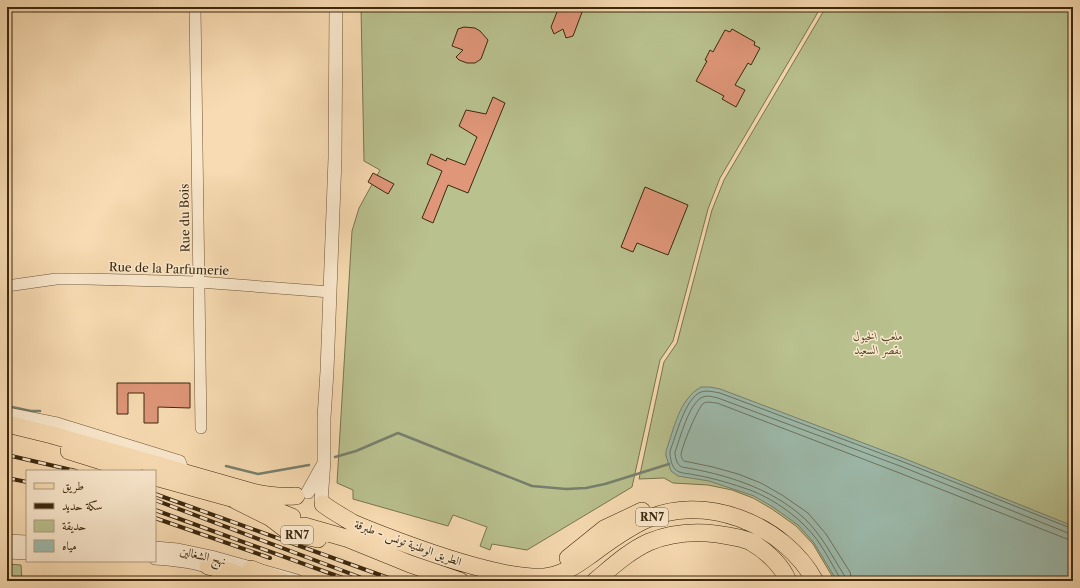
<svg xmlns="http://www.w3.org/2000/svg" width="1080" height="588" font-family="'Libre Caslon Text',Amiri,serif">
<rect width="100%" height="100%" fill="#f8dbb2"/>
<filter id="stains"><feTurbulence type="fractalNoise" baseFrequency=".005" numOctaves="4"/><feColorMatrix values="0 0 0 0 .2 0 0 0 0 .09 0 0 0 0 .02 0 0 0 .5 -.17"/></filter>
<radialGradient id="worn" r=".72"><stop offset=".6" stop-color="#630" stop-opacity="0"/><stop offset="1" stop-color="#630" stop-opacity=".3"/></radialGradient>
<path fill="#b9c18f" stroke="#7a744e" d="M361 7H821L720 178 708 209 673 341 660 360 632 487 527 550 492 544 490 550 480 546 487 527 453 515 448 526 353 499V490L337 483 352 231 359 208 380 170 364 161Z
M826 7H1073V581H835L813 544 796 526 772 509 753 498 732 490 708 485 673 483 664 478 639 479 664 362 677 343 712 210 724 180Z
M7 564 21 565 22 581H7Z"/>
<path fill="#9dbbad" stroke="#76806d" d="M701 387H710L720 389 903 458 1073 526V581H837L814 543 798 525 773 507 754 496 709 481 678 476 671 471 666 456V451C674 429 679 399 701 387Z"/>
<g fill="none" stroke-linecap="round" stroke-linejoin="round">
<path stroke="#6c725d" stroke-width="1" d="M840 581V578C833 566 826 553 818 541 802 519 776 500 750 490 732 484 714 478 695 475 688 473 679 474 675 469 671 465 670 456 670 451 676 436 685 398 701 392 707 390 714 392 720 393L901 461 1073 529
M846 581 844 575C832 556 821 534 804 518 771 488 725 474 682 467 677 465 675 458 675 452 680 439 689 402 703 397 708 395 713 397 718 398L900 466 1068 533 1073 534
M852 581 850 572 826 534 808 513 782 495 761 483 738 474 713 467 684 461C683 461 681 456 681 455 681 449 698 406 704 403 708 401 713 403 717 403L897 472 1067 539 1073 540"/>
<path stroke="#76806d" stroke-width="2.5" d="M7 406 31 411H40
M335 457 356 451 398 433 532 486 566 489 586 488 605 484 669 464
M226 466 258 474 309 465"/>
</g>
<path fill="#df9679" stroke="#3c280d" d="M559 7H584L573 36 566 38 563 29 554 34 551 27Z
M464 27 475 28 480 31 488 40 481 59 475 63H467L459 60 456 57 463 50 452 46 458 29Z
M732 29 755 42 754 45 760 48 751 65 748 63 735 85 745 90 736 107 722 99 724 96 696 81 707 61 705 60 710 50 713 52 725 30 730 32Z
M493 97 505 103 468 193 448 185 433 223 422 218 442 171 427 164 431 154 446 161 447 158 465 165 477 137 459 126 466 110 486 114Z
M373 173 394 184 388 194 368 182Z
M645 187 688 205 668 255 637 243 633 252 621 247Z
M117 383H190V408L158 407V423H144V393H128V414H117Z"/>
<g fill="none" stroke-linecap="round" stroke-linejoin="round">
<defs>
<path id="minor" d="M195 7 201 428
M7 286 56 279H88L199 282 330 292
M7 413 57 423 180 461 184 472"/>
<path id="tertiary" d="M308 492 323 465
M321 501 324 461V418L327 371 335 158 336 7
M7 541 27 542
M155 548 178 550 211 557 297 581
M7 552 27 553
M155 558C176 560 197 561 216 570"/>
<path id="primary" d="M7 424 52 435 252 492C268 496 280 497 296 496
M69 451 133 471
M155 477 242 501
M231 498 271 518 288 531 298 535 318 539
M323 504C332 511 343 517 353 523 369 530 385 536 401 542 436 555 471 567 508 574 521 576 536 579 550 576 566 573 579 563 592 554 608 542 625 530 643 521 703 491 784 524 815 581
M265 506 292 517
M304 526 346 538 410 564 460 581
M568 558 604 529 642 511
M208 566 228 571 256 581
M251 569 281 581
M595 581C612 567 629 551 649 542 677 530 710 531 739 538 743 539 747 540 751 542 765 550 782 565 788 581"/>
</defs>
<use href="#minor" stroke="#6b5536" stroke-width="12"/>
<use href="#tertiary" stroke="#6b5536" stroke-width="14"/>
<use href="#primary" stroke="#3c280d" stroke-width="18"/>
<use href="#minor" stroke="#fae8cd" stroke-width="11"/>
<use href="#tertiary" stroke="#fae8cd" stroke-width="13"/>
<use href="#primary" stroke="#f8dbb2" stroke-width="17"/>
<defs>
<path id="rail" d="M7 455 76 471
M7 478 27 482
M155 494 397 581
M155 500 370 581
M155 510 351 581
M155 518 270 558"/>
</defs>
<use href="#rail" stroke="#3c280d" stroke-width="4"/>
<use href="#rail" stroke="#fae8cd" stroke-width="2.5" stroke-dasharray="8" stroke-linecap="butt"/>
</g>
<g text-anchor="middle" stroke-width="3" stroke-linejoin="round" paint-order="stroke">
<g fill="#fae8cd" stroke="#756247" stroke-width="1">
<rect x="636" y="508" width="32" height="18" rx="3"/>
<rect x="281" y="526" width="32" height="18" rx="3"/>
</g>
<g font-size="11" font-weight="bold" fill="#3c280d">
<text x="652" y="521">RN7</text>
<text x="297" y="539">RN7</text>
</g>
<g font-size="12" fill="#3c280d" stroke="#fae8cd">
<text transform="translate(185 218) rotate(-91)" y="4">Rue du Bois</text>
<text transform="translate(169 269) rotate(2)" y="4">Rue de la Parfumerie</text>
<text transform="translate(408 543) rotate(20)" y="4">الطريق الوطنية تونس - طبرقة</text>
<text transform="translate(203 556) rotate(13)" y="4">نهج الشغالين</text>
</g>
<g font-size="12" font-style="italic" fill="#5b4e2e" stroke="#fae8cd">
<text x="878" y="340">ملعب الخيول<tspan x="878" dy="14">بقصر السعيد</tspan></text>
</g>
</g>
<rect width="1080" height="588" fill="none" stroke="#f8dbb2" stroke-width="24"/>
<rect x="8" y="8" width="1064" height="572" fill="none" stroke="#3c280d" stroke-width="2"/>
<rect x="12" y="12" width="1056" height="564" fill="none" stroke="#3c280d"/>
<rect x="26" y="470" width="130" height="92" fill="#fae8cd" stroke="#ae9b80"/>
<rect x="34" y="483" width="20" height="6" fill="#f8dbb2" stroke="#ae9b80"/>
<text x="62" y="490" font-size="12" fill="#3c280d">طريق</text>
<rect x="34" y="503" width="20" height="6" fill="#3c280d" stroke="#ae9b80"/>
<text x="62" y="510" font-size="12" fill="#3c280d">سكة حديد</text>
<rect x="34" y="520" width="20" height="12" fill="#b9c18f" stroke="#ae9b80"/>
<text x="62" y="530" font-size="12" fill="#3c280d">حديقة</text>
<rect x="34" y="540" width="20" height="12" fill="#9dbbad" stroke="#ae9b80"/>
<text x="62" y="550" font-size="12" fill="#3c280d">مياه</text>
<rect width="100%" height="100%" filter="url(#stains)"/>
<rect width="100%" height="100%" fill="url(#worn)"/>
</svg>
